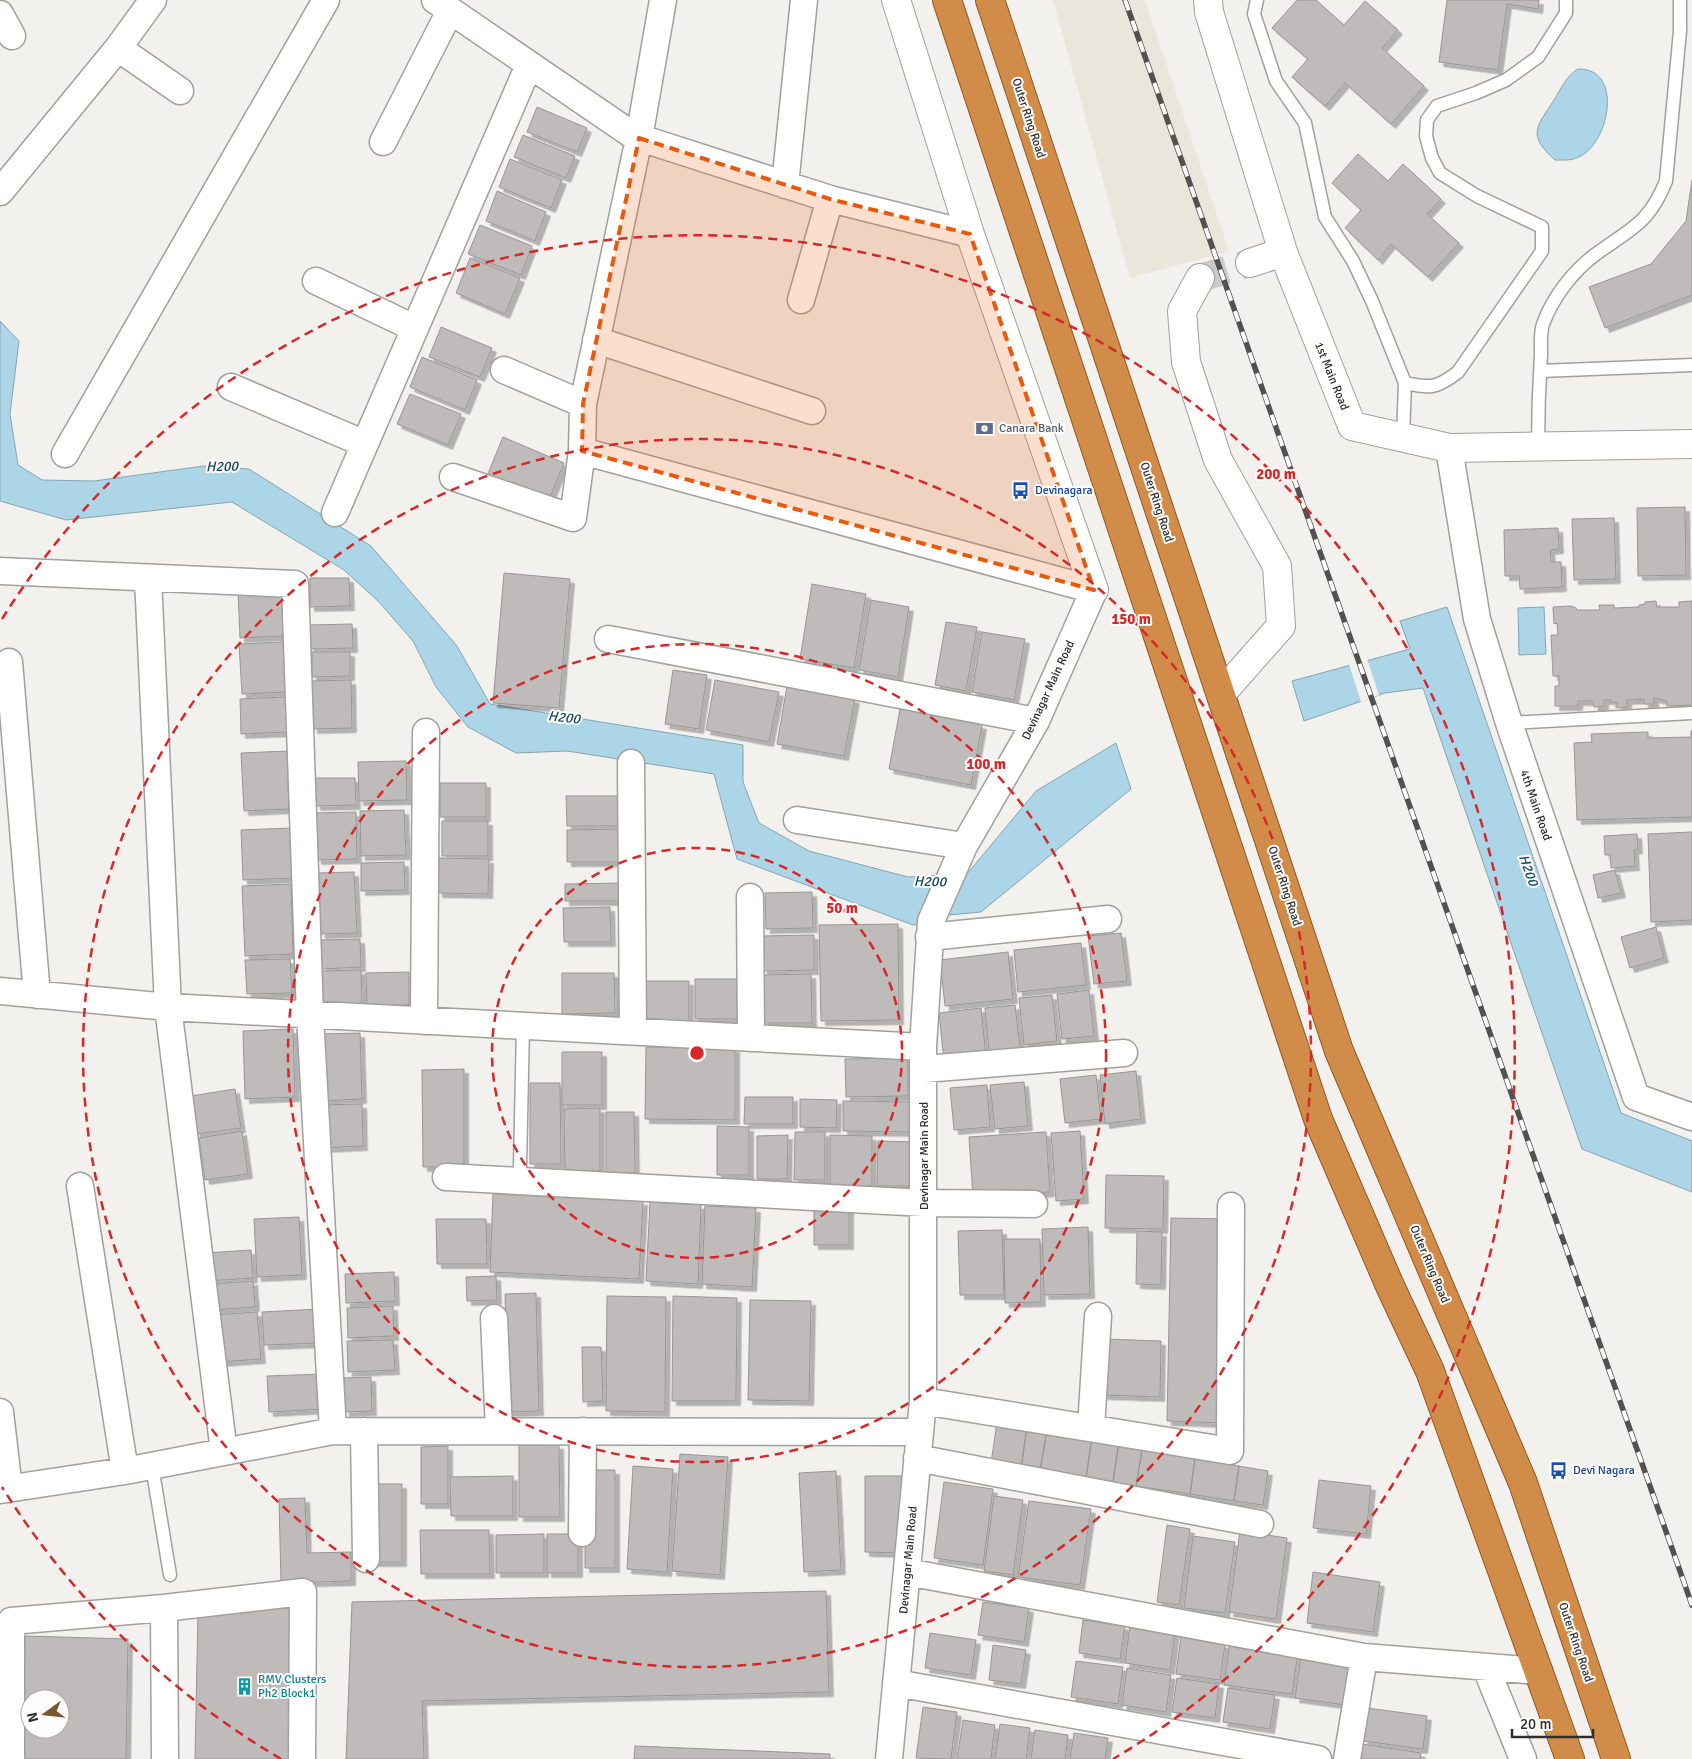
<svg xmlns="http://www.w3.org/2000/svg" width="1692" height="1759" font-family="Signika,sans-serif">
<defs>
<filter id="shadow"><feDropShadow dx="4.5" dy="4.5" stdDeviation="0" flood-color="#0004"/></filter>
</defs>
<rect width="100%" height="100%" fill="#f2f1ee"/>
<path fill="#ebe6dc" d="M1053 0H1145L1229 251 1130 278Z"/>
<path fill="#acd6e8" stroke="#86a4b0" d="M1578 69C1623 68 1610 140 1581 156 1572 161 1564 160 1555 160 1526 134 1537 127 1554 100 1562 88 1565 77 1578 69Z
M0 321 19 341 10 414 18 465 42 480 94 481 204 466 249 469 371 546 457 646 490 704 743 745V782L759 823 809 851 908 877 967 874 1036 791 1116 743 1131 789 981 912 949 915 913 925 737 859 714 774 567 751 516 753 468 727 436 687 413 641 379 602 344 570 232 502 66 520 0 501Z
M1447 607 1621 1113 1692 1141V1192L1582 1149 1423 688 1385 693 1304 721 1292 681 1410 649 1400 621Z
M1544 607 1546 654 1519 655 1518 608Z"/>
<path fill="#f2f1ee" d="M1367 659 1379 695 1361 702 1349 664Z"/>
<path fill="#bfbbba" stroke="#999595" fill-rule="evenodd" filter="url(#shadow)" d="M1297 0H1316L1344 25 1365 1 1398 30 1382 48 1424 86 1391 124 1345 83 1325 106 1292 77 1308 59 1272 28Z
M1447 0H1539L1538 9 1507 4 1498 70 1439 62Z
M537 107 587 128 577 152 527 132Z
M523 135 575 156 566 178 514 157Z
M1358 154 1388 181 1403 164 1441 199 1427 214 1459 243 1428 277 1391 244 1378 260 1345 228 1361 210 1332 183Z
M510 159 562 180 551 208 499 187Z
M1692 180V295L1605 328 1589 287 1651 264 1686 221Z
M497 191 546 212 535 241 486 221Z
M480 225 532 246 521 275 468 254Z
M470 258 520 278 505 314 456 293Z
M441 327 492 348 480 377 429 357Z
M422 357 477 380 465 410 410 387Z
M410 394 461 414 448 445 397 424Z
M503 437 564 463 548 502 487 476Z
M1685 507 1686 575 1638 576 1637 508Z
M1614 518 1616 579 1574 580 1572 519Z
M1558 528 1559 549 1550 550 1551 562H1561L1562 587 1520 589 1519 576H1505L1504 530Z
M504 573 570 579 559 708 493 703Z
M310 578H349L350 606 310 607Z
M812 584 866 594 854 668 800 659Z
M284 588 286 636 240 638 238 590Z
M871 600 909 607 898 677 859 670Z
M1656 601 1657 607H1679V602L1692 601V705L1667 706V701L1654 698V704H1644V699L1627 700V707L1617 708V702L1611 703V700H1604V706L1594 707 1593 701H1578V706H1555V686H1559V676H1553L1551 635H1558L1557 623 1554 624 1553 607 1571 606 1576 608 1577 610H1600L1599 605H1614V608L1639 607V605L1645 604V602Z
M946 622 977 627 966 691 935 685Z
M352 624 353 648 310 649 309 625Z
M982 632 1025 639 1014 700 972 692Z
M283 642 286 692 242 694 239 644Z
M312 652H350V676L312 677Z
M673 670 707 675 699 729 665 724Z
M351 680 352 728 313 729 312 681Z
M715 680 779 692 769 742 706 730Z
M787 686 855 699 844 756 777 744Z
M285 697 287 732 241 734 240 699Z
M900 709 982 725 971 785 889 769Z
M1691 731H1692V817L1577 820 1574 743 1592 742 1591 734 1648 732V738L1691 737Z
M287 751 289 809 244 811 241 753Z
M406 761 407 800 359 801 358 762Z
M315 778H355L356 805 316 806Z
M440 783H486V817H440Z
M566 796H621V826H567Z
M404 810 406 855 361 856 360 811Z
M356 812 357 859 317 860 316 813Z
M442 821H488V856H442Z
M292 828 294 878 243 880 241 830Z
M622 829V862H567V830Z
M1692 832V920L1651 922 1648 834Z
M1637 834 1638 849 1634 850 1635 866 1611 868 1610 855H1605L1604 836Z
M439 858 489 859 488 894 438 893Z
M404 862 405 890 361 891V863Z
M1615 870 1621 893 1598 898 1593 875Z
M354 872 357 933 321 934 318 873Z
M622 883V901H565V884Z
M291 884 293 954 245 956 242 886Z
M812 892 813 928 766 929 765 893Z
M610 907 611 942H564L563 908Z
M898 924 899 1020 821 1021 819 925Z
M1656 927 1664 958 1630 968 1621 937Z
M1121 933 1127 981 1094 984 1088 936Z
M814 935V970L763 971 762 936Z
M360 939 361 967 322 969 321 940Z
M1081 943 1086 985 1018 992 1014 950Z
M1008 952 1013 999 945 1006 940 960Z
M290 959 292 993 247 994 245 960Z
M361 970 362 1004 323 1006 322 971Z
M409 972V1005L367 1006 366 973Z
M562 973H614L615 1013 562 1014Z
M811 974 812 1023H764V975Z
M695 979H738V1019H695Z
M641 981H689V1021H641Z
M1089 990 1094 1036 1062 1039 1057 994Z
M1052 995 1057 1041 1024 1045 1019 998Z
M1015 1005 1020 1048 989 1051 985 1008Z
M981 1008 986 1057 944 1061 939 1013Z
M293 1029 295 1097 245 1099 243 1031Z
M360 1033 362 1099 321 1101 319 1034Z
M646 1047 735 1048V1120L645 1119Z
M562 1052H602V1105H562Z
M908 1058V1096L846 1097 845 1059Z
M464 1069V1167H423L422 1070Z
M1136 1071 1141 1119 1105 1124 1100 1075Z
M1096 1075 1101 1119 1065 1123 1060 1079Z
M1024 1082 1028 1126 995 1129 990 1085Z
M530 1083H560L561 1164H530Z
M987 1085 990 1127 954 1130 950 1088Z
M235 1089 241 1128 196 1134 191 1096Z
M745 1097H793V1124H744Z
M800 1099 837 1100 836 1128 800 1127Z
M843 1101 912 1102 911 1132 843 1131Z
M362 1104 363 1146 321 1148 319 1105Z
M600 1108V1171H565L564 1109Z
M606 1112H634L635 1173H606Z
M717 1126 749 1127V1175H717Z
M242 1131 248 1174 205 1180 199 1138Z
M1080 1131 1084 1199 1056 1201 1051 1133Z
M795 1132H825V1180H794Z
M1046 1132 1050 1192 973 1197 969 1137Z
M788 1135 787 1179H757V1136Z
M830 1135 872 1136V1186L830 1185Z
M878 1141 916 1142V1186H877Z
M1106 1175 1164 1176 1163 1229 1105 1228Z
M493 1194 643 1201 639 1279 490 1272Z
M650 1202 701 1205 698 1284 646 1281Z
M705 1206 756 1208 752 1287 702 1284Z
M814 1208H849V1245H814Z
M299 1217 302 1275 257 1277 254 1219Z
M1171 1218 1228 1219 1224 1423 1167 1421Z
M436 1219H486L487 1264H437Z
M1088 1227 1090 1294 1044 1295 1042 1229Z
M1002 1230 1004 1295H960L958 1231Z
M1137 1231 1162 1232 1161 1285 1136 1284Z
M1004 1239H1040L1041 1302 1005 1303Z
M251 1250 253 1278 208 1281 206 1253Z
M394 1272 395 1301 346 1303 345 1274Z
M496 1276 497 1300 467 1301 466 1277Z
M253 1281 255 1307 213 1310 211 1284Z
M536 1293 539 1411 508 1412 505 1294Z
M607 1296 666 1297 665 1412 606 1411Z
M673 1296 737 1298 736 1401H672Z
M750 1300 811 1301 809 1401 748 1400Z
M393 1306 394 1336 348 1338 347 1308Z
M319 1309 320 1343 264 1345 262 1312Z
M257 1312 261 1359 219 1362 215 1315Z
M1104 1339 1161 1341 1160 1397 1103 1395Z
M393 1340 395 1370 348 1372 347 1341Z
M582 1347H601L603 1401 583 1402Z
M323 1374 325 1409 269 1412 267 1376Z
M371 1377 372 1411 345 1412 344 1378Z
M997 1422 1027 1427 1021 1468 991 1463Z
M1027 1427 1047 1430 1040 1471 1021 1468Z
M1047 1430 1092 1437 1086 1478 1040 1471Z
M1092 1437 1119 1441 1113 1482 1086 1478Z
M1119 1441 1143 1444 1136 1486 1113 1482Z
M1143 1444 1196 1453 1190 1494 1136 1486Z
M519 1445H559L560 1517H519Z
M448 1446V1504H421V1447Z
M680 1454 728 1457 720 1575 672 1571Z
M1195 1459 1239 1466 1234 1501 1190 1494Z
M633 1466 673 1469 667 1572 627 1569Z
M1239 1466 1268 1471 1263 1505 1234 1501Z
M585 1470H615V1568H585Z
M836 1471 841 1570 804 1572 799 1473Z
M513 1476V1516H451L450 1477Z
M865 1476H905L904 1553 865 1552Z
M1319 1480 1371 1486 1366 1534 1313 1528Z
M944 1482 993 1489 983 1565 934 1558Z
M369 1484H402V1562H370Z
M994 1496 1023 1500 1013 1575 984 1571Z
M305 1498 307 1553 351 1552V1581L281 1583 279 1499Z
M1029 1501 1091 1509 1080 1585 1018 1577Z
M1167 1525 1190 1529 1179 1605 1157 1602Z
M420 1530H489L490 1574H421Z
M1240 1531 1287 1538 1276 1619 1229 1612Z
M544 1534V1573H496V1535Z
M547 1534H578V1573H547Z
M1193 1536 1235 1542 1225 1613 1184 1608Z
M1313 1572 1380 1582 1373 1632 1307 1623Z
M826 1591 829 1692 422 1701 424 1759H346L352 1602Z
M294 1601 289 1759H195L198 1612Z
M983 1602 1029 1608 1024 1642 978 1635Z
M1083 1620 1125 1626 1120 1659 1079 1653Z
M1130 1625 1175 1631 1170 1670 1125 1663Z
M930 1633 976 1640 971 1675 925 1668Z
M25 1636 128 1639 126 1759H23ZM30 1699H60V1729H30Z
M1181 1637 1225 1644 1220 1680 1176 1674Z
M1230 1642 1298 1652 1292 1694 1224 1685Z
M993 1645 1026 1650 1021 1684 989 1680Z
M1301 1657 1350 1664 1345 1705 1295 1698Z
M1076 1661 1123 1667 1118 1704 1071 1697Z
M1127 1668 1171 1675 1166 1712 1122 1705Z
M1177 1678 1219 1684 1215 1718 1172 1712Z
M1228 1688 1275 1695 1270 1729 1223 1722Z
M923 1707 957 1712 951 1759 916 1758Z
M1367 1708 1427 1716 1423 1749 1363 1741Z
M963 1720 995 1725 991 1759H957Z
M1000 1724 1030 1728 1026 1759H995Z
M1035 1730 1068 1735 1065 1759H1031Z
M1074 1733 1108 1738 1105 1759H1070Z
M1362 1744 1421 1753 1420 1759H1360Z
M635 1746 830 1754V1759H634Z"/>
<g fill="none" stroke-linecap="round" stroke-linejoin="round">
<path stroke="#cbcac7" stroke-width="28" stroke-dasharray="28 14" stroke-linecap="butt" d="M1200 278 1250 263"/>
<defs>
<path id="service" d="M1257 0 1254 14 1276 81 1305 123 1325 217 1353 261 1372 301 1405 383 1403 437
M1540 371 1692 365
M1405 383C1431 388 1436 389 1458 372L1542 251V227L1477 196 1440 173 1432 158 1426 136 1427 120 1437 106 1476 93 1506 80 1538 57 1566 13V0
M1538 446C1538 415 1539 385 1541 354 1541 345 1540 333 1543 324 1553 297 1573 271 1596 254 1630 229 1649 224 1666 181L1680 31V0
M1509 723 1692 713
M520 1167 523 1026
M152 1466 170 1575"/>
<path id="minor" d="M435 0 634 136 830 199 970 234
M0 14 12 36
M118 48 180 91
M383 142 450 11
M785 185 804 0
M0 192 118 48 153 0
M316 281 414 328
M801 300 830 199
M596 340 812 411
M504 370 583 404
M231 387 363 443
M1449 448 1477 619 1509 723 1636 1097 1692 1117
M582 451 1094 590 1036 721 964 846 931 921 923 1047V1401L889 1759
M65 454 326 0
M453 477 573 518 582 451 583 404 639 138 663 0
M335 513 529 65
M0 571 295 584 310 1015 333 1431
M148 578 168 1007 224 1452
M608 639 1036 721
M9 662 37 995
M631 763 633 1031
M797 820 964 846
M750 897 751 1038
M929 937 1108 919
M0 991 168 1007 923 1047
M424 1021 426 732
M924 1069 1124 1053
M446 1177 924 1203 1034 1204
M80 1186 125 1471
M494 1318 499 1431
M923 1401 1230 1451 1231 1206
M0 1412 9 1489
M1091 1428 1098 1316
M364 1431 366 1559
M917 1458 1260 1524
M0 1490 125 1471 333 1431 920 1432
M582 1533 583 1431
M907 1572 1364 1657 1539 1671
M164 1608 165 1759
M1486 1668 1523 1759
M896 1683 1318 1759
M11 1759V1621L164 1608 303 1592 302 1759
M1347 1759 1364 1657"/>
<path id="tertiary" d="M896 0 970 234 1094 590
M1208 0 1209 12 1283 252 1352 426 1449 448 1692 444
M1250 263 1283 252
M1200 278 1182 311 1186 362 1218 460 1277 566 1281 626 1221 694"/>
<path id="trunk" d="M947 0 1318 1119 1390 1286 1430 1371 1570 1759
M990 0 1339 1051 1523 1483 1616 1759"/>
</defs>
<use href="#service" stroke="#a1a09d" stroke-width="15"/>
<use href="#minor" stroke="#a1a09d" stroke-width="29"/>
<use href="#tertiary" stroke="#a1a09d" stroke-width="30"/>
<use href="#trunk" stroke="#905821" stroke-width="30"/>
<use href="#service" stroke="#fff" stroke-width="12"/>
<use href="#minor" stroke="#fff" stroke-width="26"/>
<use href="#tertiary" stroke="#fff" stroke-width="28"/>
<use href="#trunk" stroke="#d08c48" stroke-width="28"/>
<defs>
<path id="rail" d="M1125 0 1692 1605"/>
</defs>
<use href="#rail" stroke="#515150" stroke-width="5.5"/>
<use href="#rail" stroke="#fffefd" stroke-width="4" stroke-dasharray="11" stroke-linecap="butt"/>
</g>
<path fill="#e8590c" fill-opacity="0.2" stroke="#e8590c" stroke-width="4" stroke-dasharray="10 6" stroke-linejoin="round" d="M639 138 830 199 970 234 1094 590 582 451 583 404Z"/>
<g fill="none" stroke="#d62828" stroke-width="2.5" stroke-dasharray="9 6">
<circle cx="697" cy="1053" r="205"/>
<circle cx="697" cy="1053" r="409"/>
<circle cx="697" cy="1053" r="614"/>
<path d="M281 1759A819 819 0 0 1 2 1487M2 619A819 819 0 1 1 1113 1759"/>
</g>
<defs>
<symbol id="bank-bare" viewBox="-9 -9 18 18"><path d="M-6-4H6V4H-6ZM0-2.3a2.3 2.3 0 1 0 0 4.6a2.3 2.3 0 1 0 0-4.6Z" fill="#5c6f8a" stroke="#fffefd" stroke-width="2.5" paint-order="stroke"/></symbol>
<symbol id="bus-bare" viewBox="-9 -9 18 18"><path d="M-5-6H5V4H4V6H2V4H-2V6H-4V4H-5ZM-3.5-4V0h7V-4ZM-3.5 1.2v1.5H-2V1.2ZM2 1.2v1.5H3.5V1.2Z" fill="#1a4fb4" stroke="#fffefd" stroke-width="2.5" paint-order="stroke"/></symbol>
<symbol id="building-bare" viewBox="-9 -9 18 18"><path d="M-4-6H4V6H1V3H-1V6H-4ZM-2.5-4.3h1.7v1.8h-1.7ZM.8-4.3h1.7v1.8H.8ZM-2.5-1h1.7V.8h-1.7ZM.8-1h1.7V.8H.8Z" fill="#0f9aa8" stroke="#fffefd" stroke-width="2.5" paint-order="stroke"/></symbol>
</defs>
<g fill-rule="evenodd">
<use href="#bank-bare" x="972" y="416" width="25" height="25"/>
<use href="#bus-bare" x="1008" y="478" width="25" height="25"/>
<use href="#bus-bare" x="1546" y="1458" width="25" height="25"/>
<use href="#building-bare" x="232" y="1674" width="25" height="25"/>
</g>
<g text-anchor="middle" stroke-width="4" stroke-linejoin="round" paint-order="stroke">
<g font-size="12" fill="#2e2e2d" stroke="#fffefd">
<text transform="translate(1029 118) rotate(72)" y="4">Outer Ring Road</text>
<text transform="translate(1332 376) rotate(68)" y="4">1st Main Road</text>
<text transform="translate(1157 502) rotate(72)" y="4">Outer Ring Road</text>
<text transform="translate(1048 690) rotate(-65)" y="4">Devinagar Main Road</text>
<text transform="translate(1536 805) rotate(71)" y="4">4th Main Road</text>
<text transform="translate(1285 886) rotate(72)" y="4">Outer Ring Road</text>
<text transform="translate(924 1156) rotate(-90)" y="4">Devinagar Main Road</text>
<text transform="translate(1430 1264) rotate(67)" y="4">Outer Ring Road</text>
<text transform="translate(908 1560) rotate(-85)" y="4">Devinagar Main Road</text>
<text transform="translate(1576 1642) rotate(71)" y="4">Outer Ring Road</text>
</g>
<g font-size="12" fill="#4e5e75" stroke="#fffefd" text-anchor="start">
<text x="999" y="432">Canara Bank</text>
</g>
<g font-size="12" fill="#164399" stroke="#fffefd" text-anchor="start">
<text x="1035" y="494">Devinagara</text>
<text x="1573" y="1474">Devi Nagara</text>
</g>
<g font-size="12" fill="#0d838f" stroke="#fffefd" text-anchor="start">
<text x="258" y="1683">RMV Clusters<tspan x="258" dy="14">Ph2 Block1</tspan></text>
</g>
<g font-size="14" font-style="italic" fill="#124a5d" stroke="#fffefd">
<text transform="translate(222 466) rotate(-1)" y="5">H200</text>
<text transform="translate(564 717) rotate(6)" y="5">H200</text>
<text transform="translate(1529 870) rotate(70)" y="5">H200</text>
<text transform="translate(930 881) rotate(1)" y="5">H200</text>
</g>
</g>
<circle cx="697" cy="1053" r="8" fill="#d62828" stroke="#fffefd" stroke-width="2.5"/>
<g font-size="15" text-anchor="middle" font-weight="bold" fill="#d62828" stroke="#fffefd" stroke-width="4" stroke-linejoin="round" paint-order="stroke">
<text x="1276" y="479">200 m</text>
<text x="1131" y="624">150 m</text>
<text x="986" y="769">100 m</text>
<text x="842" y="913">50 m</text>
</g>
<g transform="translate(45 1714) rotate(255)"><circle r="24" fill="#fffefd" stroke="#ababaa"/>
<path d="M0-4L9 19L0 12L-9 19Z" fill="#78572e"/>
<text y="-8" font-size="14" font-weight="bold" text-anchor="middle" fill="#2e2e2d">N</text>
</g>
<path d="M1512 1729v8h81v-8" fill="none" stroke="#2e2e2d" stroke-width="2.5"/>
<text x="1520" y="1729" font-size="15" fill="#2e2e2d" stroke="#fffefd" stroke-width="4" paint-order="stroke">20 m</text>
</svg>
